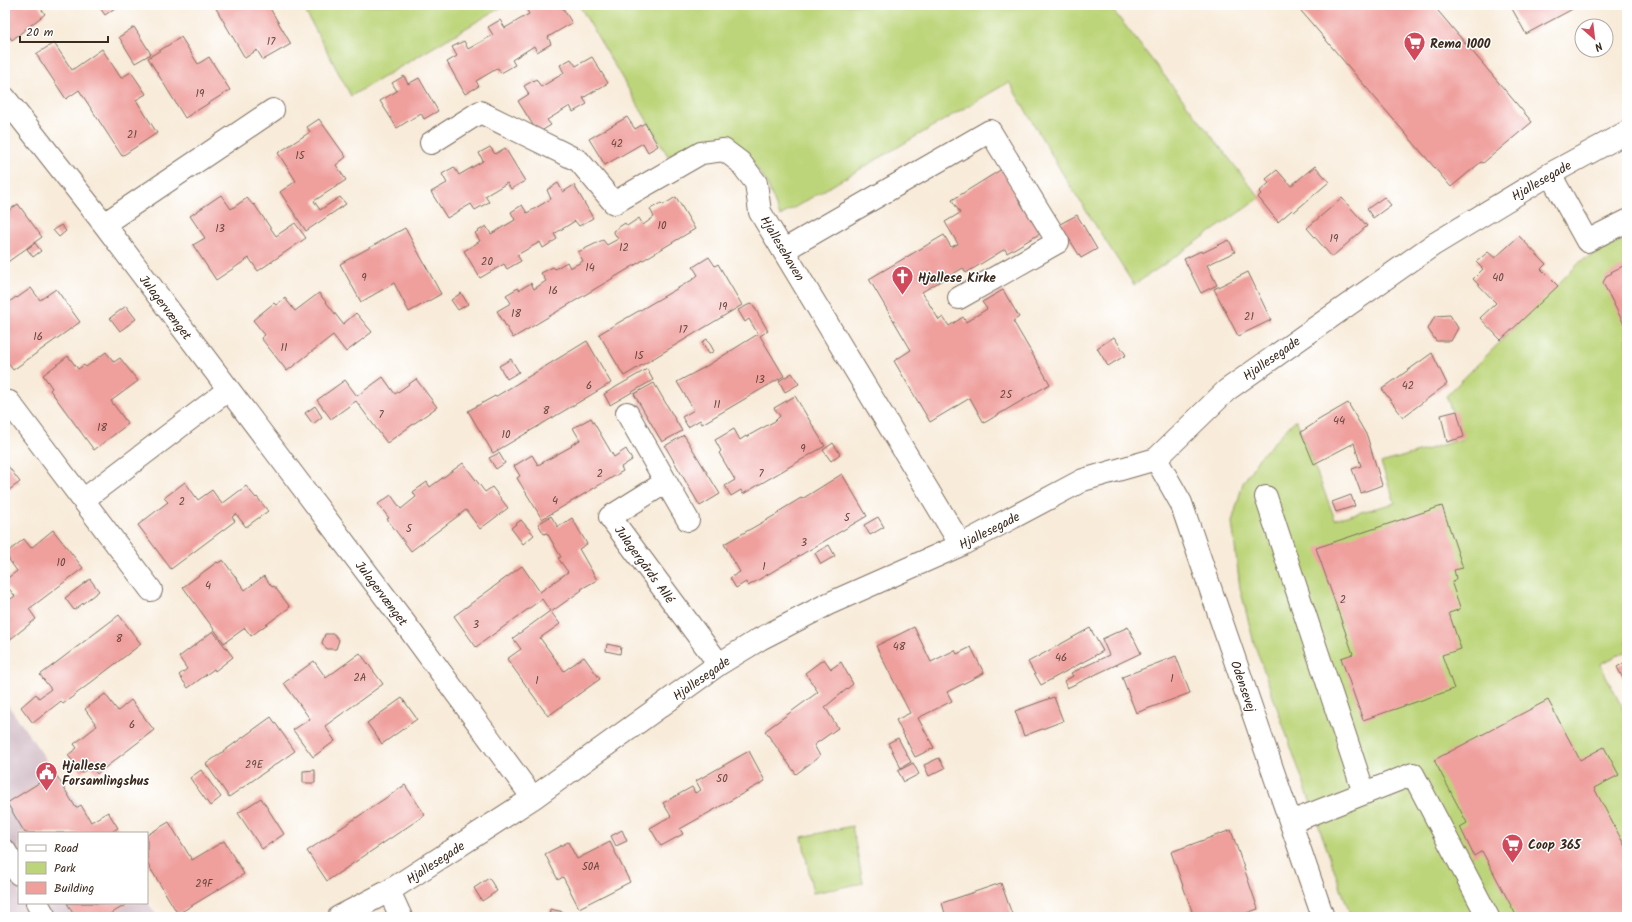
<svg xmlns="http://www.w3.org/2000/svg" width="1632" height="922" font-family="Kalam,sans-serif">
<rect width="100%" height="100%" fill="#fff"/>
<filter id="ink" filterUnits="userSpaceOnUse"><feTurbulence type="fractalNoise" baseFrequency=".025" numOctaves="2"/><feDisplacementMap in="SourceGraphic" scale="8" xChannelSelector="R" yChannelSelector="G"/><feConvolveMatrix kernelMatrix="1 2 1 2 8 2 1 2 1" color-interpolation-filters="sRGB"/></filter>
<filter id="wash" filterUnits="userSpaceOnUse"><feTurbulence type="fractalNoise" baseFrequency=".012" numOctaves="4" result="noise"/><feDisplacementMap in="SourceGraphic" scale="16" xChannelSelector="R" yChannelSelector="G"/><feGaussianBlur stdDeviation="0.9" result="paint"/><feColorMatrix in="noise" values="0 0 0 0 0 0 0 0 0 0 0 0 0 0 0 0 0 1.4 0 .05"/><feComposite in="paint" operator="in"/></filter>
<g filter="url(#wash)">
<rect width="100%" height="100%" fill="#f8ebd9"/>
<path fill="#d2bdc6" d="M5 701 98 833H19V903H147V902L158 917H5Z"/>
<path fill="#bdd57a" stroke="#7c804c" d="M302 5H505L351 96Z
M579 5H1109L1260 198 1134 285 1067 181 1009 82 780 216 766 181 739 145 707 140 668 156Z
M1627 238V651L1600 664 1627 717V917H1351L1254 643 1240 588 1232 522 1243 483 1259 458 1296 419 1335 519 1395 503 1381 463 1463 439 1446 396 1581 261Z
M852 826 863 883 813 893 802 837Z"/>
<g id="blocks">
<path fill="#ef9f9c" d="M5 5H38L45 14 12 40 5 31Z
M98 5H119L105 15Z
M214 5H268L291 44 263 60 257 50 245 58Z
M524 5H540L541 6 543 5H561L572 23 548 37 551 44 537 52 534 46 512 60 515 65 501 73 498 68 476 81 479 86 465 94 447 62 457 56 452 47 464 41 468 49 493 35 488 27 500 20 505 28 529 14Z
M1296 5H1433L1532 122 1483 163 1481 162 1451 187Z
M1510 5H1580L1526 34Z
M134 27 151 54 135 63 119 37Z
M181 37 198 64 209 57 230 90 185 118 148 58Z
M54 43 72 70 102 49 121 78 131 72 146 94 136 100 157 133 122 156 79 90 66 99 36 54Z
M592 57 608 83 583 98 587 104 573 112 570 106 547 120 551 125 538 133 518 101 529 94 524 86 536 79 541 87 564 73 560 65 571 59 576 66Z
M404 76 408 84 419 78 438 111 424 119 421 113 397 128 380 101 397 91 392 83Z
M627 117 635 129 645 123 658 146 648 152 643 143 605 165 589 139Z
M319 119 346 157 336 165 346 180 314 201 320 210 340 197 346 204 306 231 280 192 296 181 278 153 310 132 307 127Z
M490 147 495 154 505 148 525 181 511 189 507 183 485 196 489 202 475 210 471 204 447 218 431 192 447 183 442 174 454 167 459 175 483 161 479 153Z
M1315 166 1329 182 1294 212 1292 210 1278 222 1258 197 1261 194 1259 192 1269 183 1266 179 1277 170 1291 186Z
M1002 169 1041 233 1007 253 1005 249 966 273 963 268 922 292 939 320 943 317 949 326 963 317 966 322 987 309 982 302 1003 290 1019 317 1013 321 1050 384 984 423 970 398 930 422 894 361 911 350 869 279 944 235 951 247 958 244 945 222 960 213 952 200Z
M558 183 563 192 574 185 593 218 579 226 575 221 554 234 557 239 543 248 540 242 517 255 521 261 507 269 504 264 480 278 464 251 480 241 475 233 486 226 491 234 515 220 511 212 522 205 527 213 551 199 547 190Z
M221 195 231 209 247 198 253 205 254 204 276 236 295 223 306 238 258 271 249 258 216 280 193 245 205 238 190 216Z
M676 197 695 229 513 338 497 311 511 303 506 295 518 288 519 290 531 283 534 289 546 281 541 273 553 267 555 269 567 262 570 268 583 261 578 252 603 240 607 245 618 239 613 231 625 223 627 226 639 218 643 225 654 217 650 209 661 203 663 205Z
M1384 197 1391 205 1373 218 1367 209Z
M1342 198 1367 226 1332 257 1307 228Z
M18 204 42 237 5 264V213Z
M1077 215 1097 249 1081 258 1060 224Z
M61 225 66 231 59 237 53 230Z
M405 228 441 294 409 312 394 283 361 302 340 264Z
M1519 236 1546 264 1541 269 1558 286 1501 340 1480 318 1496 303 1473 279 1483 269 1476 262 1488 252 1495 258Z
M1229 240 1235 252 1207 265 1217 285 1201 293 1184 259 1201 251 1202 253Z
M35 243 41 251 33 257 27 249Z
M709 257 715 266 718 264 742 305 624 376 599 334 692 280 698 275 693 267Z
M1627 264V325L1625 326 1603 283 1606 276 1612 273 1611 272Z
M1248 272 1271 320 1238 336 1214 289Z
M31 288 40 300 56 289 80 322 13 370 5 359V305L16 297 17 298Z
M319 293 343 324 356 313 372 332 346 352 333 335 287 371 261 338 265 335 253 320 274 303 276 305 285 298 295 311Z
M461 293 468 304 458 310 451 300Z
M752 303 768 331 760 336 784 376 702 424 700 420 688 427 682 417 694 410 677 382 705 367 758 334 749 319 745 322 738 310Z
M126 306 136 319 120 331 110 318Z
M1450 315 1458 328 1451 341H1436L1428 329 1435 316Z
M1114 337 1126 355 1108 366 1097 348Z
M707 339 714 351 709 354 702 342Z
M587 341 611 383 493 453 468 411 495 396V397Z
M106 352 114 362 120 358 138 381 111 401 128 424 94 450 50 390 52 388 43 375 68 356 78 369 84 365 86 367Z
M1432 353 1447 384 1403 417 1382 389Z
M511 359 519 372 507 379 499 366Z
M647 369 653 380 610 405 604 394Z
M792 373 799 384 785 392 779 381Z
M383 377 395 394 416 379 437 407 387 443 356 401 331 419 317 400 345 380 357 396Z
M654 383 682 431 662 442 634 394Z
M795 396 825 446 743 494 741 490 731 496 725 486 735 480 719 453 721 451 715 440 734 429 740 440 746 436V437L775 421 780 416 774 408Z
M1348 403 1367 436 1382 485 1361 493 1352 469 1361 466 1354 443 1314 464 1301 432 1315 423V422Z
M315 406 322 417 313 424 305 413Z
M1457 411 1464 437 1447 442 1441 415Z
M591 418 614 457 626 449 632 460 621 467 623 471 542 519 517 478 520 476 514 466 532 455 538 465 572 446 571 445 580 440 573 428Z
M684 435 720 494 700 506 665 446Z
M833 443 840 454 831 461 823 450Z
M499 453 505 463 496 469 489 458Z
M5 462 20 482 5 493Z
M463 463 485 492 492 487 508 508 480 529 466 510 411 551 387 519 389 518 378 504 391 495 401 509 416 497 413 492 427 482 430 487Z
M842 474 867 516 748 586 746 582 736 588 730 578 740 572 724 544 779 513 778 512 801 498 802 499Z
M185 482 198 500 212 490 222 504 246 486 256 498 257 497 268 511 246 527 236 514 232 517 235 521 171 569 138 525 168 502 164 498Z
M1351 495 1355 506 1336 512 1332 502Z
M1442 506 1463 568 1454 570 1456 578 1452 584 1460 607 1458 610 1449 613 1461 649 1442 655 1454 689 1363 720 1341 658 1353 654 1316 548Z
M551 516 558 527 572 518 587 544 579 549 597 580 581 589 582 590 551 612 560 624 540 638 564 671 584 657 600 679 548 716 507 659 521 649 513 638 550 611 542 599 476 647 454 616 522 566 540 592 568 572 558 558 561 557 547 533 544 534 538 524Z
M878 517 884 527 870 535 864 525Z
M521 520 534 535 523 544 511 528Z
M53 530 83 568 29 609 36 619 8 641 5 637V603L15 596 5 584V580L17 571 5 554 24 539 31 548Z
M829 545 835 556 821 564 815 553Z
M223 560 245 590 264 576 272 587 274 586 290 607 251 636 245 628 224 643 183 587 217 562 218 563Z
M90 579 99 591 74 610 65 598Z
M119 615 141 644 63 704 61 701 33 723 21 707 36 694 39 698 51 689 40 675Z
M914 627 931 662 955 650 957 654 971 647 984 673 947 692 952 701 918 718 934 748 915 757 896 720 910 713 876 646Z
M1128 627 1141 653 1067 688 1064 681 1073 676 1071 673 1109 655 1102 639Z
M1090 628 1103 651 1041 685 1028 662Z
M213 631 233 657 215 671 214 669 188 688 179 675 187 669 179 657Z
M325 634H334L339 640 336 649H327L322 643Z
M607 644 621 647 620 654 606 651Z
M360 653 383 684 325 726 335 741 313 757 293 730 310 719 284 683 314 661 326 678Z
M1176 656 1190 693 1136 713 1122 677Z
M824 659 831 669 841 662 853 684 825 707 838 728 814 745 820 756 796 774 765 731 818 692 805 673Z
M1627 661V686L1617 667Z
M105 694 118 711 131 700 154 730 97 774 91 766 81 773 68 755 77 748 74 744 97 726 85 709Z
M1054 697 1063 721 1024 736 1015 711Z
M402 698 417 719 382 744 367 723Z
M1548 700 1580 760 1604 747 1619 775 1594 788 1627 850V912L1617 917H1517L1482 851 1474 856 1460 827 1467 823 1434 760Z
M271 717 295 751 229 797 206 764Z
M898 738 911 762 901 768 888 743Z
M749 751 765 781 680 829 683 834 661 846 650 828 671 816 663 803 692 787 695 793 701 790 696 781Z
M939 758 945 768 929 776 924 765Z
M913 763 919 774 904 782 898 771Z
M52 768 76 808 81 805 91 822 108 812 118 828 110 833H25L7 803 42 781 39 776Z
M201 770 221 797 210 806 190 778Z
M315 770V783H303V771Z
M405 785 425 815 327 881 307 851Z
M261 798 284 834 262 849 238 813Z
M169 822 192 860 224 841 244 874 178 914 147 863V835Z
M622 830 627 841 616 846 611 836Z
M1231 830 1258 909 1235 917H1194L1171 852Z
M568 842 577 859 610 842 630 882 579 908 563 877 558 880 545 854Z
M489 878 497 891 482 901 474 888Z
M1001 883 1013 917H946L942 903Z
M67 903H129L105 917H75Z
M550 909 564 912 563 917H549Z"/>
</g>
</g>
<g filter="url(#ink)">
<use href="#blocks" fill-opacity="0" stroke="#7d6e5f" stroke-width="1"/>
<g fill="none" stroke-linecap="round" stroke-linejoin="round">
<defs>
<path id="minor" d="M5 98 104 224 401 618 533 798
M431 143 480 112 579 161 614 203 701 153 724 150 740 162 756 183 760 212 961 545
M1550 174 1587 241 1627 221
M104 224 273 110
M784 250 990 131 1058 242 959 298
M9 402 151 590
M627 413 666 482 610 517 719 664
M1156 459 1181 503 1323 917
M666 482 688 520
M1266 497 1364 793
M83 500 228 390
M1291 822 1413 774 1488 917
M5 851 19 874
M389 891 401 917
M37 903 45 917
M339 917 389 891 533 798 719 664 760 639 828 604 961 545 1083 480 1156 459 1227 390 1433 245 1550 174 1627 132"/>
</defs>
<use href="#minor" stroke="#7d6e5f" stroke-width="24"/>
<use href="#minor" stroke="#fff" stroke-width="22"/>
</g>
</g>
<defs>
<symbol id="supermarket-pin" viewBox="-11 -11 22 30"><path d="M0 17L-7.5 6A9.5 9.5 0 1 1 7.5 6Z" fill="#d1495b" stroke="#fff"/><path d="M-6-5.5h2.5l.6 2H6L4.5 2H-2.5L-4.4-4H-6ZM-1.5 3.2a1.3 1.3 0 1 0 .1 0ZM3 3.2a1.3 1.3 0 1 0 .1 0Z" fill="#fff"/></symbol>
<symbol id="church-pin" viewBox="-11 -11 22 30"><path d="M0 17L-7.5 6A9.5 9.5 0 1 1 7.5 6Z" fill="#d1495b" stroke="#fff"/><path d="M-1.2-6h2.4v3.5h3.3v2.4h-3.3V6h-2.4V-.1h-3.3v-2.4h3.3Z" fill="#fff"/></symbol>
<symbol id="civic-pin" viewBox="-11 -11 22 30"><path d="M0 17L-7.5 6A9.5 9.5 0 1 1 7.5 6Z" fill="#d1495b" stroke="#fff"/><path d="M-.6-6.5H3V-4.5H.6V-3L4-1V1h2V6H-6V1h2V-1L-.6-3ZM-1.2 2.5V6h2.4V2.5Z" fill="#fff"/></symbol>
</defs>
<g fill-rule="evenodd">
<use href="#supermarket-pin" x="1402" y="30" width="25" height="34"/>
<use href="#church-pin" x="890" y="264" width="25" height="34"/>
<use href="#civic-pin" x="34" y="760" width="25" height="34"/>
<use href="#supermarket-pin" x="1500" y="832" width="25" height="34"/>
</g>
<g text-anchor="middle" stroke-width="3" stroke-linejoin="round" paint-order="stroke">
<g font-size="11" fill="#68473e">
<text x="271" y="45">17</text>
<text x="200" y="97">19</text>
<text x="132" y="138">21</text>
<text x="617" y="147">42</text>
<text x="300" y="159">15</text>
<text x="662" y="229">10</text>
<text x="220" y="232">13</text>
<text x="1334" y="242">19</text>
<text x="624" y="251">12</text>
<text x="487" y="265">20</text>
<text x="590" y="271">14</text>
<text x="364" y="281">9</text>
<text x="1498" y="281">40</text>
<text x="553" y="294">16</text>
<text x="723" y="310">19</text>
<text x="516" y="317">18</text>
<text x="1249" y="320">21</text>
<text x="683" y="333">17</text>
<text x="38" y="340">16</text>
<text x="284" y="351">11</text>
<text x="639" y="359">15</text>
<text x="760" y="383">13</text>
<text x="589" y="389">6</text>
<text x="1408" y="389">42</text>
<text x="1006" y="398">25</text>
<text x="717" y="408">11</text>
<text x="546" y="414">8</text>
<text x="381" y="418">7</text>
<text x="1339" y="424">44</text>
<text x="102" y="431">18</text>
<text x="506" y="438">10</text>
<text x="803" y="452">9</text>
<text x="600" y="477">2</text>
<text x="761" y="477">7</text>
<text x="555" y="504">4</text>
<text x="182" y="505">2</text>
<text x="847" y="521">5</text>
<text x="409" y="532">5</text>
<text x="804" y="546">3</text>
<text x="61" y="566">10</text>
<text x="764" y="570">1</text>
<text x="208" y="589">4</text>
<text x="1343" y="603">2</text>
<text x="476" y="628">3</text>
<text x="119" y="642">8</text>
<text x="899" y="650">48</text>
<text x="1061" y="661">46</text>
<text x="360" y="681">2A</text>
<text x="1172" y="682">1</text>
<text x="537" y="684">1</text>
<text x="132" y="728">6</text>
<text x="254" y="768">29E</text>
<text x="722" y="782">50</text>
<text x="591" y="870">50A</text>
<text x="204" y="887">29F</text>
</g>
<g font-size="13" font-weight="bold" fill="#3b2a1e" stroke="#fff" text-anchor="start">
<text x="1430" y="48">Rema 1000</text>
<text x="918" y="282">Hjallese Kirke</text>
<text x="62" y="770">Hjallese<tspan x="62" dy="15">Forsamlingshus</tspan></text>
<text x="1528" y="849">Coop 365</text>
</g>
<g font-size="13" fill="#3b2a1e" stroke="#fff">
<text transform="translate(1541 180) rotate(-30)" y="5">Hjallesegade</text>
<text transform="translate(783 248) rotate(59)" y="5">Hjallesehaven</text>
<text transform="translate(166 307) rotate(53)" y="5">Julagervænget</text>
<text transform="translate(1271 358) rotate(-35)" y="5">Hjallesegade</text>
<text transform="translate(989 530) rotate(-27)" y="5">Hjallesegade</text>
<text transform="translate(645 564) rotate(54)" y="5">Julagergårds Allé</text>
<text transform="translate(382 593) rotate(53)" y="5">Julagervænget</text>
<text transform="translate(701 678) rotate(-35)" y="5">Hjallesegade</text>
<text transform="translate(1244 686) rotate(71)" y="5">Odensevej</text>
<text transform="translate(435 862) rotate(-33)" y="5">Hjallesegade</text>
</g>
</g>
<rect width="1632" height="922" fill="none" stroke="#fff" stroke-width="20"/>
<rect x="18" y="832" width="130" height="72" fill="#ffffff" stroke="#b1aaa5"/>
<rect x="26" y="845" width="20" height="6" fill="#ffffff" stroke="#b1aaa5"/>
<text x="54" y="852" font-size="12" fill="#3b2a1e">Road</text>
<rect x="26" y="862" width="20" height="12" fill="#bdd57a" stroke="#b1aaa5"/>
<text x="54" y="872" font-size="12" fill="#3b2a1e">Park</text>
<rect x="26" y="882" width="20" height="12" fill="#ef9f9c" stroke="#b1aaa5"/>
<text x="54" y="892" font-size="12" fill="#3b2a1e">Building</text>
<g transform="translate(1594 38) rotate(152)"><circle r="19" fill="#ffffff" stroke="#b1aaa5"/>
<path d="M0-3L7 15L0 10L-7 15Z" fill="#d1495b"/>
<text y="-6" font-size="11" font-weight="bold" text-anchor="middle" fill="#3b2a1e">N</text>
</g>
<path d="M20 36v6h88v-6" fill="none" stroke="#3b2a1e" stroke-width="2"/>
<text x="26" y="36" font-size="12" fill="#3b2a1e" stroke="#ffffff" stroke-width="3" paint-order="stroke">20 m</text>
</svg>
